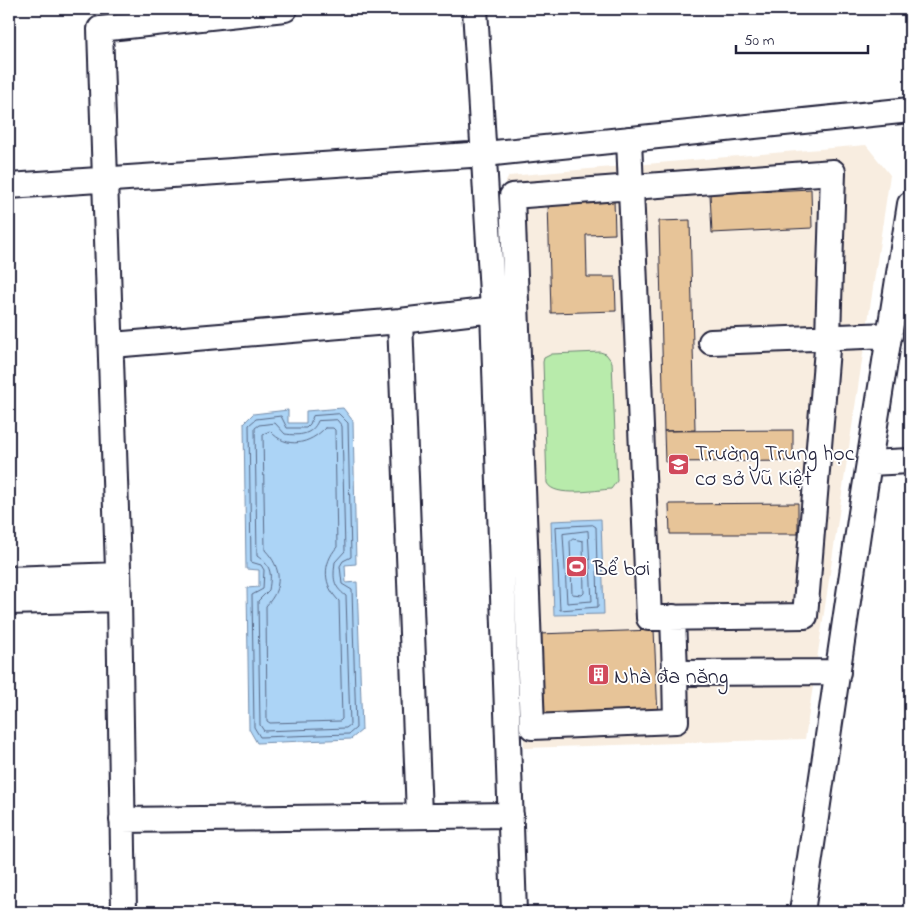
<svg xmlns="http://www.w3.org/2000/svg" width="919" height="921" font-family="'Indie Flower',sans-serif">
<rect width="100%" height="100%" fill="#fff"/>
<filter id="ink" filterUnits="userSpaceOnUse"><feTurbulence type="fractalNoise" baseFrequency=".02" numOctaves="2"/><feDisplacementMap in="SourceGraphic" scale="10" xChannelSelector="R" yChannelSelector="G"/><feConvolveMatrix kernelMatrix="1 2 1 2 8 2 1 2 1" color-interpolation-filters="sRGB"/></filter>
<g filter="url(#ink)">
<path fill="#f8ede0" d="M866 145 890 175 805 739 524 748 501 191 509 176Z"/>
<path fill="#b8ebab" stroke="#6d8673" d="M600 352 606 354 612 362 617 481 611 489C596 490 554 498 547 483L543 362 544 358 552 354Z"/>
<path fill="#acd4f6" stroke="#758dab" d="M343 408 353 421 356 564 345 565 346 583 357 582 362 730 351 739 257 743 249 729 247 588 259 587V570L246 569 244 423 253 414 288 410V423H306V411Z
M601 519 604 614 554 615 551 521Z"/>
<g fill="none" stroke-linecap="round" stroke-linejoin="round">
<path stroke="#596986" stroke-width="1" d="M339 414 348 423 351 557 343 561 340 566 342 584 352 590 356 728 349 734 260 737 254 727 252 595 263 589 264 570 261 565 251 562 249 425 256 419 281 416 287 428H306L310 424 313 416Z
M337 420 342 426 345 551 335 562C333 579 333 586 346 596L350 725 346 728 264 731 260 725 258 601 269 590C272 572 271 566 257 556L255 428 259 425 275 423 285 434C300 436 312 435 318 421Z
M325 428H333L335 430 337 547C322 564 323 585 339 601L342 719 340 721 270 723 267 721 266 606C283 588 282 568 265 550L263 434 270 431C287 450 310 444 325 428Z
M593 525 596 527 598 607 560 610 556 527Z
M588 531 592 601 567 603 563 534Z
M573 539 583 541 584 593 582 595 572 594 570 542Z"/>
</g>
<path fill="#e7c498" stroke="#22223b" d="M811 189 812 228 712 233 710 194Z
M614 199 615 234 586 235 587 277H615L616 311 551 313 548 201Z
M690 220 695 430 664 431 659 221Z
M793 430V461L665 462 664 431Z
M798 503V534H670L669 504Z
M654 630 658 716 541 720 538 634Z"/>
<g fill="none" stroke-linecap="round" stroke-linejoin="round">
<defs>
<path id="minor" d="M475 9 493 310 514 912
M629 139 631 189 649 618 805 616 828 337 833 172 512 196 532 727 676 721 675 673
M9 186 485 154 910 110
M400 321 419 815
M711 342 890 335
M112 345 400 321 493 310
M869 463 910 461
M9 579 118 575
M9 602 119 599
M673 617 675 673 838 672
M122 820 511 815
M124 912 119 599 100 29 285 9
M802 912 861 513 910 204"/>
</defs>
<use href="#minor" stroke="#22223b" stroke-width="28"/>
<use href="#minor" stroke="#fff" stroke-width="24"/>
</g>
</g>
<defs>
<symbol id="school-square" viewBox="-11 -11 22 22"><rect x="-9" y="-9" width="18" height="18" rx="4" fill="#d1495b" stroke="#fff"/><path d="M0-5L7-2L0 1L-7-2ZM-4 1L0 2.5L4 1V4Q0 6-4 4Z" fill="#fff"/></symbol>
<symbol id="stadium-square" viewBox="-11 -11 22 22"><rect x="-9" y="-9" width="18" height="18" rx="4" fill="#d1495b" stroke="#fff"/><path d="M0-5a6.5 5 0 1 0 0 10a6.5 5 0 1 0 0-10ZM-3.5-1.8h7v3.6h-7Z" fill="#fff"/></symbol>
<symbol id="building-square" viewBox="-11 -11 22 22"><rect x="-9" y="-9" width="18" height="18" rx="4" fill="#d1495b" stroke="#fff"/><path d="M-4-6H4V6H1V3H-1V6H-4ZM-2.5-4.3h1.7v1.8h-1.7ZM.8-4.3h1.7v1.8H.8ZM-2.5-1h1.7V.8h-1.7ZM.8-1h1.7V.8H.8Z" fill="#fff"/></symbol>
</defs>
<g fill-rule="evenodd">
<use href="#school-square" x="666" y="452" width="25" height="25"/>
<use href="#stadium-square" x="564" y="554" width="25" height="25"/>
<use href="#building-square" x="586" y="662" width="25" height="25"/>
</g>
<g text-anchor="middle" stroke-width="4" stroke-linejoin="round" paint-order="stroke">
<g font-size="22" fill="#22223b" stroke="#fff" text-anchor="start">
<text x="695" y="460">Trường Trung học<tspan x="695" dy="25">cơ sở Vũ Kiệt</tspan></text>
<text x="593" y="575">Bể bơi</text>
<text x="614" y="683">Nhà đa năng</text>
</g>
</g>
<rect width="919" height="921" fill="none" stroke="#fff" stroke-width="30"/>
<rect x="15" y="15" width="889" height="891" fill="none" stroke="#22223b" stroke-width="2" filter="url(#ink)"/>
<path d="M736 45v8h132v-8" fill="none" stroke="#22223b" stroke-width="2.5"/>
<text x="744" y="45" font-size="15" fill="#22223b" stroke="#ffffff" stroke-width="4" paint-order="stroke">50 m</text>
</svg>
